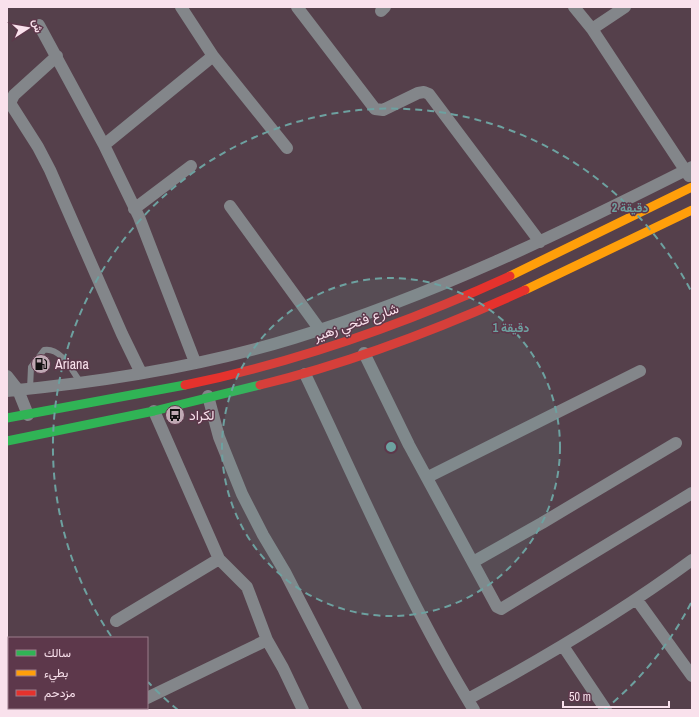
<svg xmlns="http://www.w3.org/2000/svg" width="699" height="717" font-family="'Archivo Narrow',Vazirmatn,sans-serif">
<rect width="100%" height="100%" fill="#55404b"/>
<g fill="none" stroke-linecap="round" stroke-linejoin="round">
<path stroke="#83868a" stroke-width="6" d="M30 389 31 367 44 350C61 347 72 371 81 383"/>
<path stroke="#83868a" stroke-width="12" d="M181 7 213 56 287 148
M297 7 375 109 383 110 418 93 424 92 429 94 540 242
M574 7 592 29 689 176
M381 11 385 7
M39 25 104 145 139 217 195 362
M592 29 625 7
M57 56 14 95 10 103 38 147 50 170 122 334 141 373
M104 145 213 56
M230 206 320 330
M134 209 191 166
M364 353 409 445 497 607 501 609 692 493
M305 374C359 487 408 603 474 710
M7 376 18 390 28 415
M7 391C102 382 203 366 294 338 432 296 563 232 692 167
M208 396 219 437 242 494 263 535 285 572 356 710
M154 411 219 559 247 587 267 640 283 668 303 710
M428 477 640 371
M473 562 542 523 676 443
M637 600 692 676
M116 621 219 559
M563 646 606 710
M7 661 9 665
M147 698 267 640
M468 699C546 657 620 613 692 560
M31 708 32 710
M123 710 127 708"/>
<path stroke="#30b455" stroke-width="9" d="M7 418 185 385
M7 441 154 411 260 385"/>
<path stroke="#ff9f0a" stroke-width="9" d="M510 276 692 187
M525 290 692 210"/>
<path stroke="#e5322d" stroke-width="9" d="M185 385C297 362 405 324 510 276
M260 385C351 363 439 329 525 290"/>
</g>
<circle cx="391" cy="447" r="169" fill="#6da1a0" fill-opacity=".12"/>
<g fill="none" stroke="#6da1a0" stroke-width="2" stroke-dasharray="7 5">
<circle cx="391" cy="447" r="169"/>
<path d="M691 603A338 338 0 0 1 604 710M178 710A338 338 0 0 1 148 682M111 636A338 338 0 1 1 691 291"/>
</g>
<defs>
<symbol id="fuel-disc" viewBox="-11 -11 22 22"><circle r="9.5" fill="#c0a9b4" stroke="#5d384b"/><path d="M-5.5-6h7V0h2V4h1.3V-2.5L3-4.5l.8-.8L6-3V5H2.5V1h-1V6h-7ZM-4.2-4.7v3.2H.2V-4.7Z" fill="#111"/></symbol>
<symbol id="bus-disc" viewBox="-11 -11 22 22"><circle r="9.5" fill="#c0a9b4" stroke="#5d384b"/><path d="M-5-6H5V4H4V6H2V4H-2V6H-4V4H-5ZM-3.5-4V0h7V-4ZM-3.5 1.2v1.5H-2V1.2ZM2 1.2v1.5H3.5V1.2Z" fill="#111"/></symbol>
</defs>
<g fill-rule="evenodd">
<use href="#fuel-disc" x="30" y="353" width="22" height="22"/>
<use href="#bus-disc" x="164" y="404" width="22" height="22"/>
</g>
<g text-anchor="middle" stroke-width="3" stroke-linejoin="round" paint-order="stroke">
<g font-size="14" fill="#f9e1ec" stroke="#5d384b">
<text transform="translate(356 322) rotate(-19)" y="5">شارع فتحي زهير</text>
</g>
<g font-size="14" fill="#f9e1ec" stroke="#5d384b" text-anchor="start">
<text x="55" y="369">Ariana</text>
<text x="189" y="420">لكراد</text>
</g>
</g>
<circle cx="391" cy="447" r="6" fill="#6da1a0" stroke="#5d384b" stroke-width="2"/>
<g font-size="12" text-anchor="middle" font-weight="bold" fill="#6da1a0" stroke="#5d384b" stroke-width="3" stroke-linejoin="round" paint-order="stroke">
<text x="630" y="212">2 دقيقة</text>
<text x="511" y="332">1 دقيقة</text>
</g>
<rect width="699" height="717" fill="none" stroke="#f9e1ec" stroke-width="16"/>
<rect x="8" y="637" width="140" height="72" fill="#5d384b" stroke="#9b7c8b"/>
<rect x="16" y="650" width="20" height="6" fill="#30b455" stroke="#9b7c8b"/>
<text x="44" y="657" font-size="12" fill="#f9e1ec">سالك</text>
<rect x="16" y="670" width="20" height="6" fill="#ff9f0a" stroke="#9b7c8b"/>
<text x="44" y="677" font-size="12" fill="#f9e1ec">بطيء</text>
<rect x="16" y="690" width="20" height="6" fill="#e5322d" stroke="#9b7c8b"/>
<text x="44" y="697" font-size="12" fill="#f9e1ec">مزدحم</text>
<g transform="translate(28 28) rotate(78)" stroke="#5d384b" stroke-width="3" paint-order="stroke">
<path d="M0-3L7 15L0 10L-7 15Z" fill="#f9e1ec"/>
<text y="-6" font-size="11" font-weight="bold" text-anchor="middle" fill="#f9e1ec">ش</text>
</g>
<path d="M563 701v6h106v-6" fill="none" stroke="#f9e1ec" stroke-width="2"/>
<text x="569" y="701" font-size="12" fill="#f9e1ec" stroke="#5d384b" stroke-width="3" paint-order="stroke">50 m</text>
</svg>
